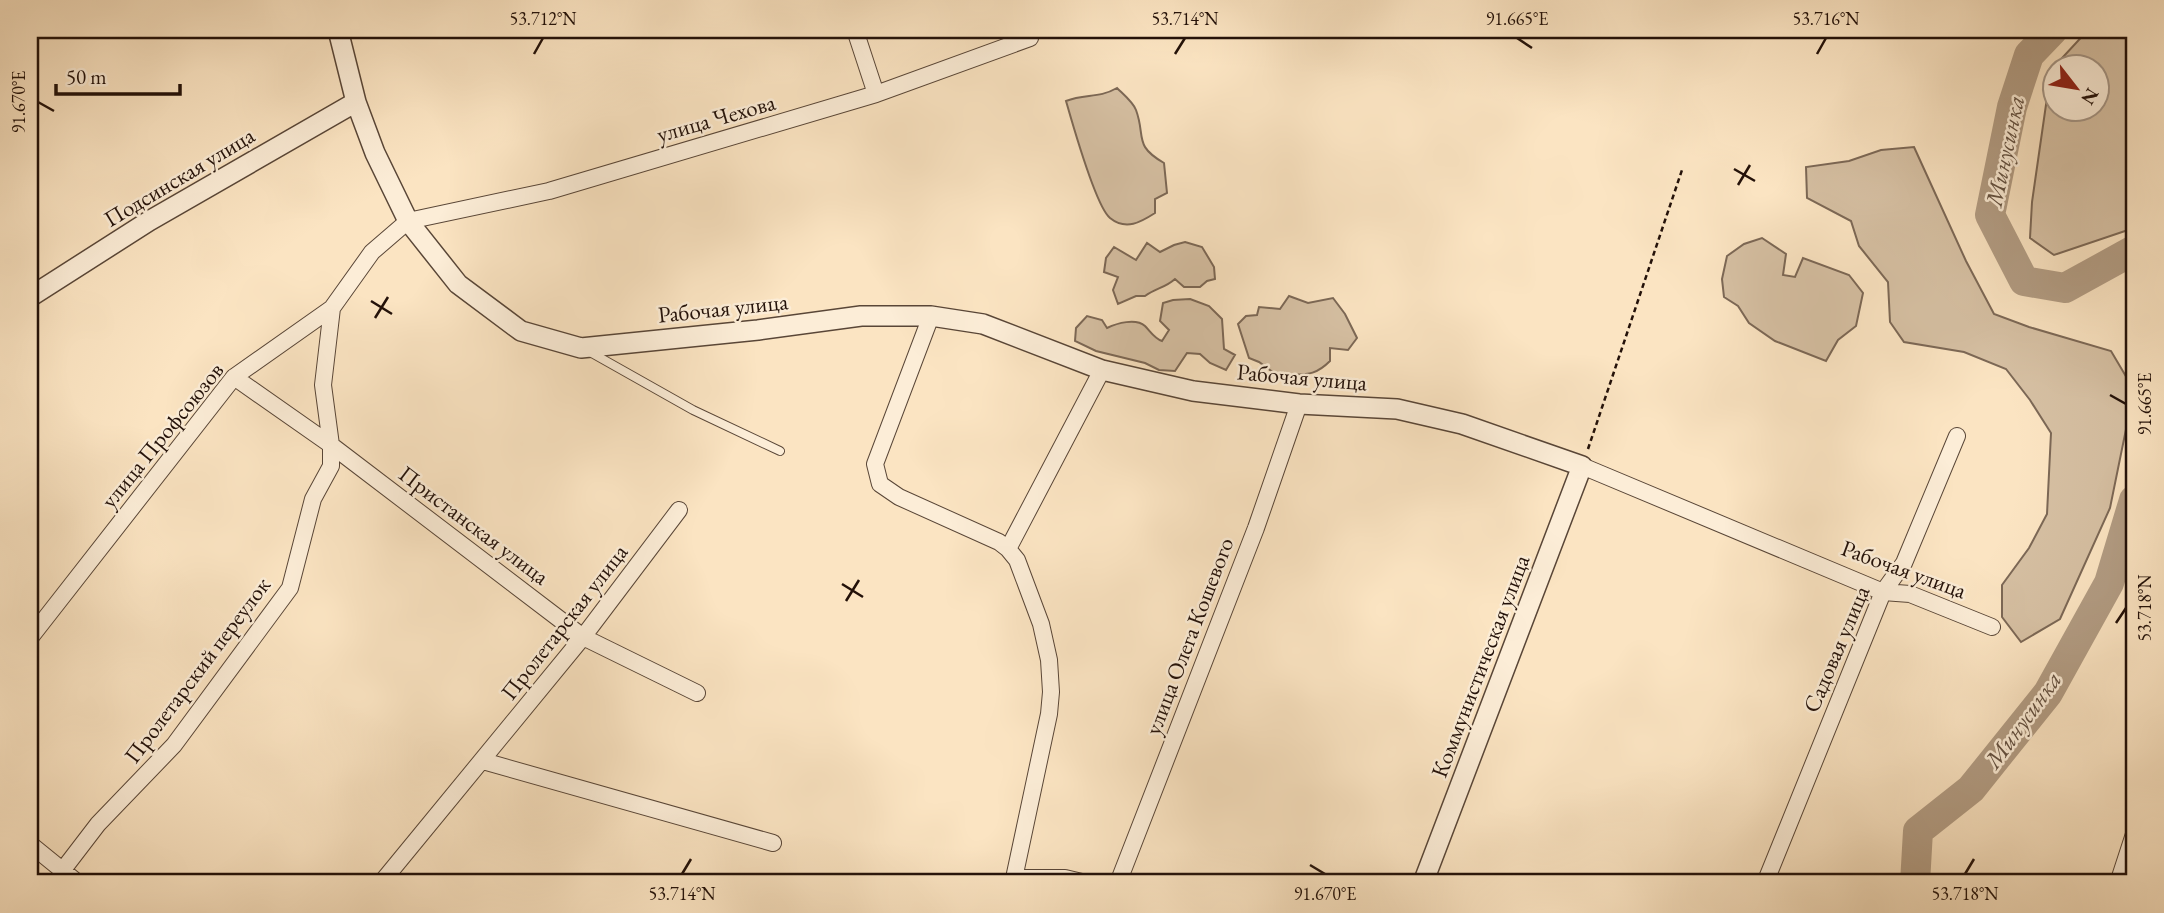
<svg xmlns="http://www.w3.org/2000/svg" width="2164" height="913" font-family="'EB Garamond',serif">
<rect width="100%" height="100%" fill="#fbe4c2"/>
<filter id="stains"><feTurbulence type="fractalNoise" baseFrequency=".00286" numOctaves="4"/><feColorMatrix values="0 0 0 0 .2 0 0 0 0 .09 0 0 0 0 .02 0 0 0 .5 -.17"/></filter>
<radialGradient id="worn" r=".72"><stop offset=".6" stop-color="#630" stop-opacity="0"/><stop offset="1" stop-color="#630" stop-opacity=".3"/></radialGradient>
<path fill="#d6c0a3" stroke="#7c6856" stroke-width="2" fill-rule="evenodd" d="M2088 30H2134V228L2054 255 2030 238 2032 202 2051 70ZM2056 66H2098V108H2056Z
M1117 88C1123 94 1133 102 1136 110 1146 137 1133 145 1164 163L1167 193 1155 199V213C1141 222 1126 231 1110 218 1096 207 1072 122 1066 101 1085 93 1098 99 1117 88Z
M1914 147 1966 261 1994 314 2029 327 2111 351 2134 390 2110 508 2060 619 2021 642 2002 617V585L2029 548 2047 514 2051 433 2030 400 2006 369 1964 352 1904 342 1890 322 1888 282 1859 246 1851 221 1807 198 1806 167 1849 161 1881 150Z
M1762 238 1786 254 1783 275 1795 277 1803 258 1849 275 1863 293 1856 326 1838 340 1826 361 1775 341 1749 323 1738 306 1724 297 1722 279 1727 256 1744 244Z
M1185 242 1202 247 1214 267 1215 279 1207 281 1200 287H1184L1175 279C1165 288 1156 288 1145 296H1136L1118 304 1113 290 1118 277 1104 272 1106 258 1114 247 1136 260 1147 243 1160 252 1174 245Z
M1289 296 1308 303 1333 298 1345 314 1357 338 1348 350 1330 348V361C1311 380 1301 372 1278 376L1259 362 1249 358 1238 324 1246 316 1257 315 1259 307 1280 309Z
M1190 299 1209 306 1222 319 1224 349 1235 355 1226 370 1210 363 1200 354 1187 353 1175 371 1159 370 1145 363 1096 351 1075 341 1076 328 1087 316 1102 320 1107 328C1117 323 1136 318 1145 326 1151 332 1154 338 1162 341L1169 330 1160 321 1163 303 1173 300Z"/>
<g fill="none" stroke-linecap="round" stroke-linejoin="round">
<path stroke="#b29c83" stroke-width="30" d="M2053 30 2029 55 2012 107 1990 215 2024 281 2065 288 2134 250
M1915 883 1918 831 1971 789 2048 693 2109 583 2134 500"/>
<defs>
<path id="service" d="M590 352 693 410 780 451"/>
<path id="minor" d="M855 30 876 94
M931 316 875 464 880 484 899 497 999 542 1008 549 1017 560 1041 624 1049 660 1051 692 1049 714 1013 883
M234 377 331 445 583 637 697 693
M1582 466 1883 592 1910 594 1992 627
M1008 549 1102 370
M30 638 234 377 332 308 372 252 408 221 549 191 876 94 1030 38
M483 761 773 843
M30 844 78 883
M62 871 98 824 174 745 290 588 313 499 331 466V445L323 385 332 308
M1015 878H1065L1086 883
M381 883 583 637 679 510
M1118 883 1256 528 1299 404
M1765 883 1883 592 1904 563 1957 436
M2118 883 2134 834"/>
<path id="tertiary" d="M338 30 356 102 375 153 408 221 458 284 521 331 581 348 758 330 861 316H931L983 324 1102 370 1193 391 1299 404 1397 409 1462 424 1582 466 1423 883
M30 297 149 221 356 102"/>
</defs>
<use href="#service" stroke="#594637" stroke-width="10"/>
<use href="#minor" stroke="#594637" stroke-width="18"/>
<use href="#tertiary" stroke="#594637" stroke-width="22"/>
<path stroke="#231109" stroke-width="2.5" stroke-dasharray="5 3.5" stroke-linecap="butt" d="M1588 449 1682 170"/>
<use href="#service" stroke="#fcedd7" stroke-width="8"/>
<use href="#minor" stroke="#fcedd7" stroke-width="16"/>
<use href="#tertiary" stroke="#fcedd7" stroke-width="19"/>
</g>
<path fill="none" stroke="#231109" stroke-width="2.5" d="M1517 38 1532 48M534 54 543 38M1175 54 1185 38M1817 54 1826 38M38 102 54 111M1734 169 1755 181M1738 185 1750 165M371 301 392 314M375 318 388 297M2110 395 2126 404M842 584 863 597M846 601 859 580M2116 623 2126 608M1310 865 1325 874M682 874 691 859M1965 874 1974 859"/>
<g text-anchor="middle" stroke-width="5" stroke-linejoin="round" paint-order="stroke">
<g font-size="23" fill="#231109" stroke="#fcedd7">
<text transform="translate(716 118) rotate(-16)" y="8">улица Чехова</text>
<text transform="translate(179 177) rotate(-31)" y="8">Подсинская улица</text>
<text transform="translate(723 308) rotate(-6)" y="8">Рабочая улица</text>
<text transform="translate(1302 377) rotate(5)" y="8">Рабочая улица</text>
<text transform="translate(162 435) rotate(-51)" y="8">улица Профсоюзов</text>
<text transform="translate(474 525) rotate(37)" y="8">Пристанская улица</text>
<text transform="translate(1904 569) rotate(20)" y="8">Рабочая улица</text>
<text transform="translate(564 622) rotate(-52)" y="8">Пролетарская улица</text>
<text transform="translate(1189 636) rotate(-69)" y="8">улица Олега Кошевого</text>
<text transform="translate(1836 649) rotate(-67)" y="8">Садовая улица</text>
<text transform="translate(1480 666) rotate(-69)" y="8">Коммунистическая улица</text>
<text transform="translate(197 670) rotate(-53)" y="8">Пролетарский переулок</text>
</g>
<g font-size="24" font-style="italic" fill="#635040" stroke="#fcedd7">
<text transform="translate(2005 151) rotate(-78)" y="8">Минусинка</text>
<text transform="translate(2023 720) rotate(-54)" y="8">Минусинка</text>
</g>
</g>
<rect width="2164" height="913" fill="none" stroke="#fbe4c2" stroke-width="77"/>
<g transform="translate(2076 88) rotate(121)"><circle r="33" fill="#fcedd7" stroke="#a59585" stroke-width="2"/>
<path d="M0-5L12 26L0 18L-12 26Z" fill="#8f2418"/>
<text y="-10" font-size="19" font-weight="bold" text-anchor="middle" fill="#231109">N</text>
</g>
<path d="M56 84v10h124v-10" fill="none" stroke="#231109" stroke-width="3.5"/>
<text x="66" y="84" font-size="21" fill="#231109" stroke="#fcedd7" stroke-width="5" paint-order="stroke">50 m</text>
<rect x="38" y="38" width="2088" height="836" fill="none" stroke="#231109" stroke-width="2.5"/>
<g font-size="18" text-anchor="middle" fill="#231109">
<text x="543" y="25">53.712°N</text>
<text x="1185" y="25">53.714°N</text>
<text x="1517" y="25">91.665°E</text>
<text x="1826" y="25">53.716°N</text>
<text transform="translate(19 102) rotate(-90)" y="6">91.670°E</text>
<text transform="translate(2145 404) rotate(-90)" y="6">91.665°E</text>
<text transform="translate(2145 608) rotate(-90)" y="6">53.718°N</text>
<text x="682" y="900">53.714°N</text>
<text x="1325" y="900">91.670°E</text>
<text x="1965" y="900">53.718°N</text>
</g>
<rect width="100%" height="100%" filter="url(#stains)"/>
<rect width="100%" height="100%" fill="url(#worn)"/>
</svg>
